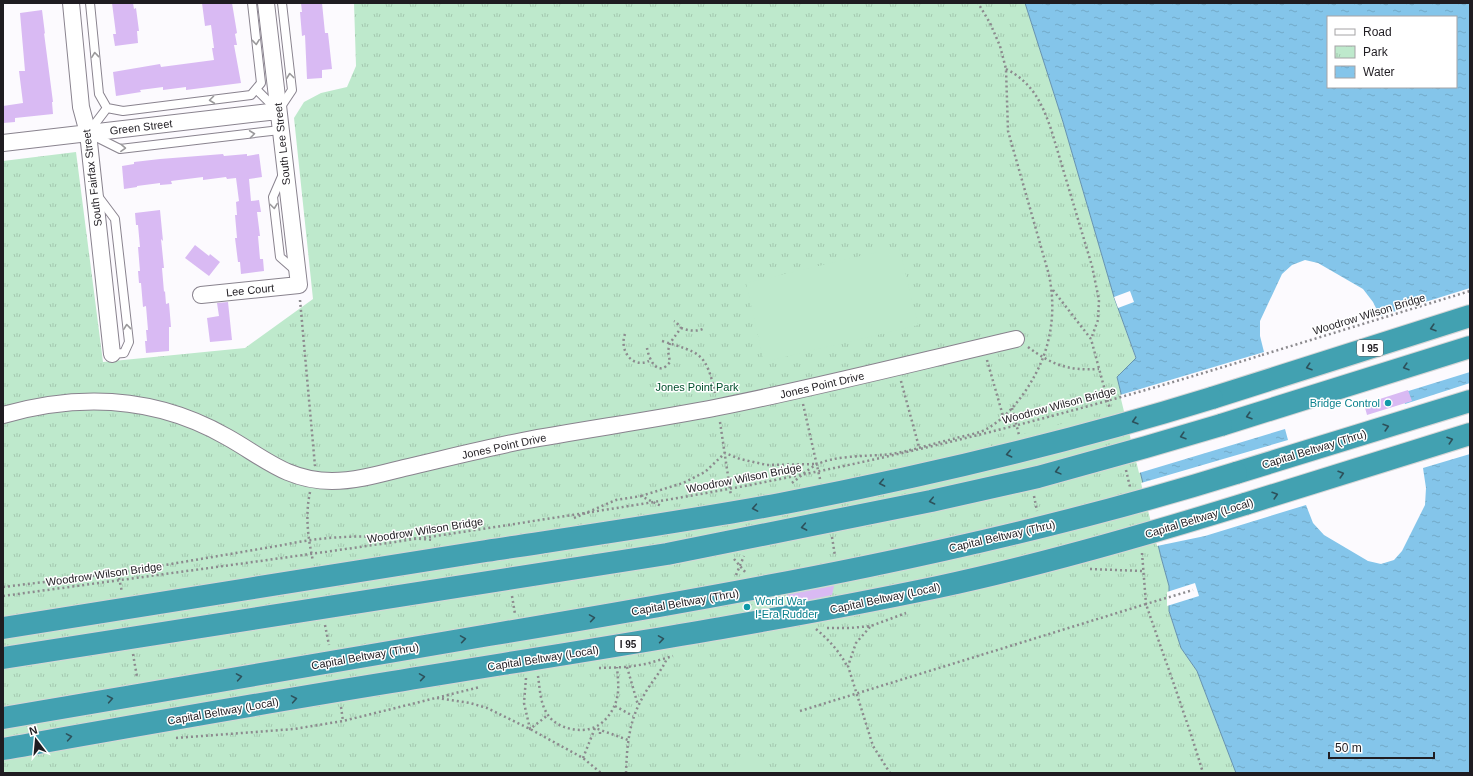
<svg xmlns="http://www.w3.org/2000/svg" width="1473" height="776" font-family="Helvetica,sans-serif">
<defs>
<pattern id="park-tufts" width="24" height="20" patternUnits="userSpaceOnUse"><rect width="24" height="20" fill="#bee9cc"/><path d="M3 7l-1-3M5 7V3M7 7l1-3M15 17l-1-3M17 17v-4M19 17l1-3" fill="none" stroke="#a3c7af"/></pattern>
<pattern id="water-ripples" width="26" height="14" patternUnits="userSpaceOnUse"><rect width="26" height="14" fill="#84c5ea"/><path d="M2 4q2-2 4 0t4 0M15 11q2-2 4 0t4 0" fill="none" stroke="#72a9c8"/></pattern>
</defs>
<rect width="100%" height="100%" fill="#fcfafe"/>
<path fill="url(#park-tufts)" d="M354 3H1025L1063 122 1114 297 1136 359 1117 377 1161 557 1169 586V612L1181 648 1197 671 1236 773H3V161L76 152 103 362 245 348 313 299 294 118 304 102 321 93 347 87 356 66Z"/>
<path fill="#bee9cc" d="M899 247 918 325 764 362 746 283Z
M1081 419 1095 474 1014 495 1000 440Z
M990 443 1004 497 923 519 909 464Z
M752 749 773 773H724Z"/>
<path fill="url(#water-ripples)" stroke="#6692ae" fill-rule="evenodd" d="M1025 3H1470V773H1236L1197 671 1181 648 1169 611V586L1161 557 1117 377 1136 358 1114 297 1063 122ZM1328 17H1456V87H1328Z"/>
<path fill="#fcfafe" d="M1305 260 1318 263 1363 289 1373 302 1380 316 1470 288V372L1402 393 1405 404 1470 383V454L1423 468 1426 488 1425 505 1402 551 1394 560 1381 564 1368 561 1324 535 1313 523 1306 505 1205 536 1157 546 1141 483 1288 440 1285 429 1139 473 1120 395 1264 352 1260 336V321L1282 274 1292 265Z
M1130 291 1134 302 1118 308 1114 297Z
M1195 583 1199 596 1167 606V592Z"/>
<path fill="#d9baf3" d="M112 3H133L134 9 136 8 139 31H137L138 43 115 46 113 34H116Z
M202 3H232L237 33 235 34 237 45H234L241 83 186 90V87L163 90V87L140 90 141 92 116 96 113 72 160 64 161 67 214 60 212 48H214L211 25 205 26Z
M301 3H322L325 33H328L332 69 322 70V78L307 79 305 35 302 36 300 12H302Z
M42 10 45 34 44 33 53 102H52L53 114 15 118V122L3 123V106L23 103 19 71H25L20 13Z
M223 154 224 156 247 154V156L259 154 262 177 249 179 251 201 259 200 261 212H257L260 236H258L260 259H263L264 271 241 274 240 262H238L235 238H237L235 215H237L236 202 239 201 236 178 227 179 226 177 203 180V177L171 181 172 184 160 185V183L137 186V187L124 189 122 166 134 164V162L160 159Z
M160 210 163 241 161 239 164 268H162L164 292 165 291 166 304 169 303 171 327H169V351L146 353 145 341H147L146 330H148L146 306 143 307 141 283H139L138 271H140L138 247H140L138 225H136L135 213Z
M195 245 209 256 210 254 220 262 209 276 185 258Z
M228 302 232 340 210 342 207 318 219 316 217 303Z
M1408 390 1412 401 1367 415 1364 404Z
M833 586H834L832 595 804 601 786 595Z"/>
<g fill="none" stroke-linecap="round" stroke-linejoin="round">
<defs>
<path id="lane" d="M90 3 99 94 107 108 123 111 251 95 261 83 252 3
M256 89 278 111 292 90 282 3
M107 108 88 133 120 149 280 130
M283 174 273 197 280 257 296 271
M97 195 115 219 129 342 124 353 112 354"/>
<path id="street" d="M71 3 81 107 88 133 112 354
M3 143 278 111
M201 295 299 285 266 3
M3 415C80 393 157 397 227 437 263 457 287 481 332 481 356 481 380 474 404 468 443 459 482 449 522 441 587 429 653 420 719 407 819 387 917 362 1016 339"/>
<path id="highway" d="M1212 398 1470 316
M1221 425 1470 347
M1236 473 1470 401
M1245 504 1470 434"/>
</defs>
<use href="#lane" stroke="#89838e" stroke-width="10"/>
<use href="#street" stroke="#89838e" stroke-width="18"/>
<use href="#highway" stroke="#d7d6d7" stroke-width="24"/>
<path stroke="#8c8a8e" stroke-width="2.5" stroke-dasharray="2 3" stroke-linecap="butt" d="M1006 69C1032 82 1042 103 1051 129L1092 266 1099 300 1098 320 1091 339
M1053 290 1091 339 1110 409
M300 300 315 466
M681 328C689 331 698 332 705 328
M625 334C619 350 632 369 649 361
M662 341C700 353 706 352 715 393
M1028 347C1052 365 1069 371 1099 369
M647 348C649 360 658 378 670 362L668 351 670 343 681 328 676 322 674 321
M1262 355 1470 291
M987 360 1003 416
M901 381 919 447
M803 404 820 479
M1012 408 1019 435
M720 422 731 496
M1126 470 1130 487
M792 483C800 477 808 469 816 465 831 456 865 456 882 455 906 453 930 444 953 439 965 435 980 434 990 427 1009 415 1025 394 1035 375 1052 344 1056 309 1049 275L1008 131 1006 69 1000 46 990 23 978 3
M310 492C305 516 308 538 313 561
M641 496 683 483 705 472 725 453 740 459 767 465 816 464
M1034 496 1037 511
M574 518 616 500 641 496 661 506
M832 537 835 556
M1142 553 1146 604 1193 590
M734 559 746 573
M1090 569 1143 571
M118 573 122 592
M736 575 744 556
M3 587 118 573 283 545C333 534 382 535 433 540
M512 596 515 614
M325 625 329 645
M870 627 856 643 848 666 873 746 890 773
M827 628H850L871 626 906 613
M816 629C829 640 839 651 847 666
M133 654 137 677
M627 667 638 705
M599 668 627 667 646 664 673 656
M538 676C540 689 540 704 548 715 556 728 581 734 595 727 604 723 612 713 615 704 620 693 618 680 617 667
M526 678 524 703 530 729 548 715
M437 698 470 703 487 708 530 729 583 758 601 773
M615 706 633 716
M341 707 343 721
M800 711 1146 604C1165 660 1186 716 1203 773
M600 734V730
M176 738 294 729 343 721 480 687
M583 758 595 728 628 740
M626 773C627 744 629 720 644 695 651 682 662 671 667 658"/>
<use href="#lane" stroke="#fff" stroke-width="8"/>
<use href="#street" stroke="#fff" stroke-width="16"/>
<use href="#highway" stroke="#42a1b1" stroke-width="22"/>
<defs>
<path id="highway-bridge" d="M3 628C164 602 325 577 486 551 584 536 682 522 780 504 926 476 1070 442 1212 398
M3 658 667 554 931 501 1038 477 1146 447 1221 425
M3 718C165 690 327 662 489 635 741 593 992 549 1236 473
M3 749C133 726 262 703 392 682 575 652 757 625 938 587 1041 565 1145 535 1245 504"/>
</defs>
<use href="#highway-bridge" stroke="#d7d6d7" stroke-width="24" stroke-linecap="butt"/>
<path stroke="#8c8a8e" stroke-width="2.5" stroke-dasharray="2 3" stroke-linecap="butt" d="M3 596C171 573 340 551 508 525 597 511 686 498 775 480 940 448 1102 405 1262 355"/>
<use href="#highway-bridge" stroke="#42a1b1" stroke-width="22"/>
</g>
<defs><path id="oneway-chevron" d="M-2-3.5L2.5 0L-2 3.5" fill="none" stroke-width="1.6" stroke-linecap="round" stroke-linejoin="round"/></defs>
<g stroke="#9a999b">
<use href="#oneway-chevron" transform="translate(256 42) rotate(84)"/>
<use href="#oneway-chevron" transform="translate(95 55) rotate(-96)"/>
<use href="#oneway-chevron" transform="translate(290 76) rotate(-97)"/>
<use href="#oneway-chevron" transform="translate(212 100) rotate(173)"/>
<use href="#oneway-chevron" transform="translate(252 134) rotate(-7)"/>
<use href="#oneway-chevron" transform="translate(123 148) rotate(2)"/>
<use href="#oneway-chevron" transform="translate(274 206) rotate(83)"/>
<use href="#oneway-chevron" transform="translate(127 327) rotate(-96)"/>
</g>
<g stroke="#2d515b">
<use href="#oneway-chevron" transform="translate(1433 328) rotate(163)"/>
<use href="#oneway-chevron" transform="translate(1309 367) rotate(162)"/>
<use href="#oneway-chevron" transform="translate(1406 367) rotate(163)"/>
<use href="#oneway-chevron" transform="translate(1249 416) rotate(163)"/>
<use href="#oneway-chevron" transform="translate(1135 421) rotate(164)"/>
<use href="#oneway-chevron" transform="translate(1386 427) rotate(-17)"/>
<use href="#oneway-chevron" transform="translate(1183 436) rotate(163)"/>
<use href="#oneway-chevron" transform="translate(1450 440) rotate(-18)"/>
<use href="#oneway-chevron" transform="translate(1009 454) rotate(167)"/>
<use href="#oneway-chevron" transform="translate(1058 471) rotate(165)"/>
<use href="#oneway-chevron" transform="translate(1341 474) rotate(-17)"/>
<use href="#oneway-chevron" transform="translate(882 483) rotate(169)"/>
<use href="#oneway-chevron" transform="translate(1275 495) rotate(-17)"/>
<use href="#oneway-chevron" transform="translate(932 501) rotate(168)"/>
<use href="#oneway-chevron" transform="translate(755 508) rotate(170)"/>
<use href="#oneway-chevron" transform="translate(804 527) rotate(169)"/>
<use href="#oneway-chevron" transform="translate(592 618) rotate(-9)"/>
<use href="#oneway-chevron" transform="translate(463 639) rotate(-9)"/>
<use href="#oneway-chevron" transform="translate(661 639) rotate(-9)"/>
<use href="#oneway-chevron" transform="translate(239 677) rotate(-10)"/>
<use href="#oneway-chevron" transform="translate(422 677) rotate(-9)"/>
<use href="#oneway-chevron" transform="translate(110 699) rotate(-10)"/>
<use href="#oneway-chevron" transform="translate(294 699) rotate(-10)"/>
<use href="#oneway-chevron" transform="translate(69 737) rotate(-10)"/>
</g>
<g fill="#0f9aa8" stroke="#fff" stroke-width="1.5">
<circle cx="1388" cy="403" r="4"/>
<circle cx="747" cy="607" r="4"/>
</g>
<g text-anchor="middle" stroke-width="3" stroke-linejoin="round" paint-order="stroke">
<g fill="#fff" stroke="#626064" stroke-width="1">
<rect x="1357" y="340" width="26" height="16" rx="3"/>
<rect x="615" y="636" width="26" height="16" rx="3"/>
</g>
<g font-size="10" font-weight="bold" fill="#1f1c21">
<text x="1370" y="352">I 95</text>
<text x="628" y="648">I 95</text>
</g>
<g font-size="11" fill="#1f1c21" stroke="#fff">
<text transform="translate(141 127) rotate(-7)" y="4">Green Street</text>
<text transform="translate(282 144) rotate(-96)" y="4">South Lee Street</text>
<text transform="translate(92 178) rotate(-97)" y="4">South Fairfax Street</text>
<text transform="translate(250 290) rotate(-6)" y="4">Lee Court</text>
<text transform="translate(1369 314) rotate(-17)" y="4">Woodrow Wilson Bridge</text>
<text transform="translate(822 385) rotate(-13)" y="4">Jones Point Drive</text>
<text transform="translate(1059 405) rotate(-15)" y="4">Woodrow Wilson Bridge</text>
<text transform="translate(504 446) rotate(-12)" y="4">Jones Point Drive</text>
<text transform="translate(1314 449) rotate(-17)" y="4">Capital Beltway (Thru)</text>
<text transform="translate(744 478) rotate(-11)" y="4">Woodrow Wilson Bridge</text>
<text transform="translate(1199 518) rotate(-17)" y="4">Capital Beltway (Local)</text>
<text transform="translate(425 530) rotate(-9)" y="4">Woodrow Wilson Bridge</text>
<text transform="translate(1002 536) rotate(-13)" y="4">Capital Beltway (Thru)</text>
<text transform="translate(104 574) rotate(-8)" y="4">Woodrow Wilson Bridge</text>
<text transform="translate(885 598) rotate(-12)" y="4">Capital Beltway (Local)</text>
<text transform="translate(685 602) rotate(-10)" y="4">Capital Beltway (Thru)</text>
<text transform="translate(365 656) rotate(-10)" y="4">Capital Beltway (Thru)</text>
<text transform="translate(543 658) rotate(-9)" y="4">Capital Beltway (Local)</text>
<text transform="translate(223 711) rotate(-10)" y="4">Capital Beltway (Local)</text>
</g>
<g font-size="11" fill="#004f2c" stroke="#fff">
<text x="697" y="391">Jones Point Park</text>
</g>
<g font-size="11" fill="#0d838f" stroke="#fff" text-anchor="end">
<text x="1380" y="407">Bridge Control</text>
<text x="755" y="605" text-anchor="start">World War<tspan x="755" dy="13">I-Era Rudder</tspan></text>
</g>
</g>
<rect width="1473" height="776" fill="none" stroke="#1f1c21" stroke-width="8"/>
<rect x="1327" y="16" width="130" height="72" fill="#ffffff" stroke="#a5a4a6"/>
<rect x="1335" y="29" width="20" height="6" fill="#ffffff" stroke="#a5a4a6"/>
<text x="1363" y="36" font-size="12" fill="#1f1c21">Road</text>
<rect x="1335" y="46" width="20" height="12" fill="url(#park-tufts)" stroke="#a5a4a6"/>
<text x="1363" y="56" font-size="12" fill="#1f1c21">Park</text>
<rect x="1335" y="66" width="20" height="12" fill="url(#water-ripples)" stroke="#a5a4a6"/>
<text x="1363" y="76" font-size="12" fill="#1f1c21">Water</text>
<g transform="translate(36 740) rotate(344)" stroke="#ffffff" stroke-width="3" paint-order="stroke">
<path d="M0-3L7 15L0 10L-7 15Z" fill="#1f1c21"/>
<text y="-6" font-size="11" font-weight="bold" text-anchor="middle" fill="#1f1c21">N</text>
</g>
<path d="M1329 752v6h105v-6" fill="none" stroke="#1f1c21" stroke-width="2"/>
<text x="1335" y="752" font-size="12" fill="#1f1c21" stroke="#ffffff" stroke-width="3" paint-order="stroke">50 m</text>
</svg>
